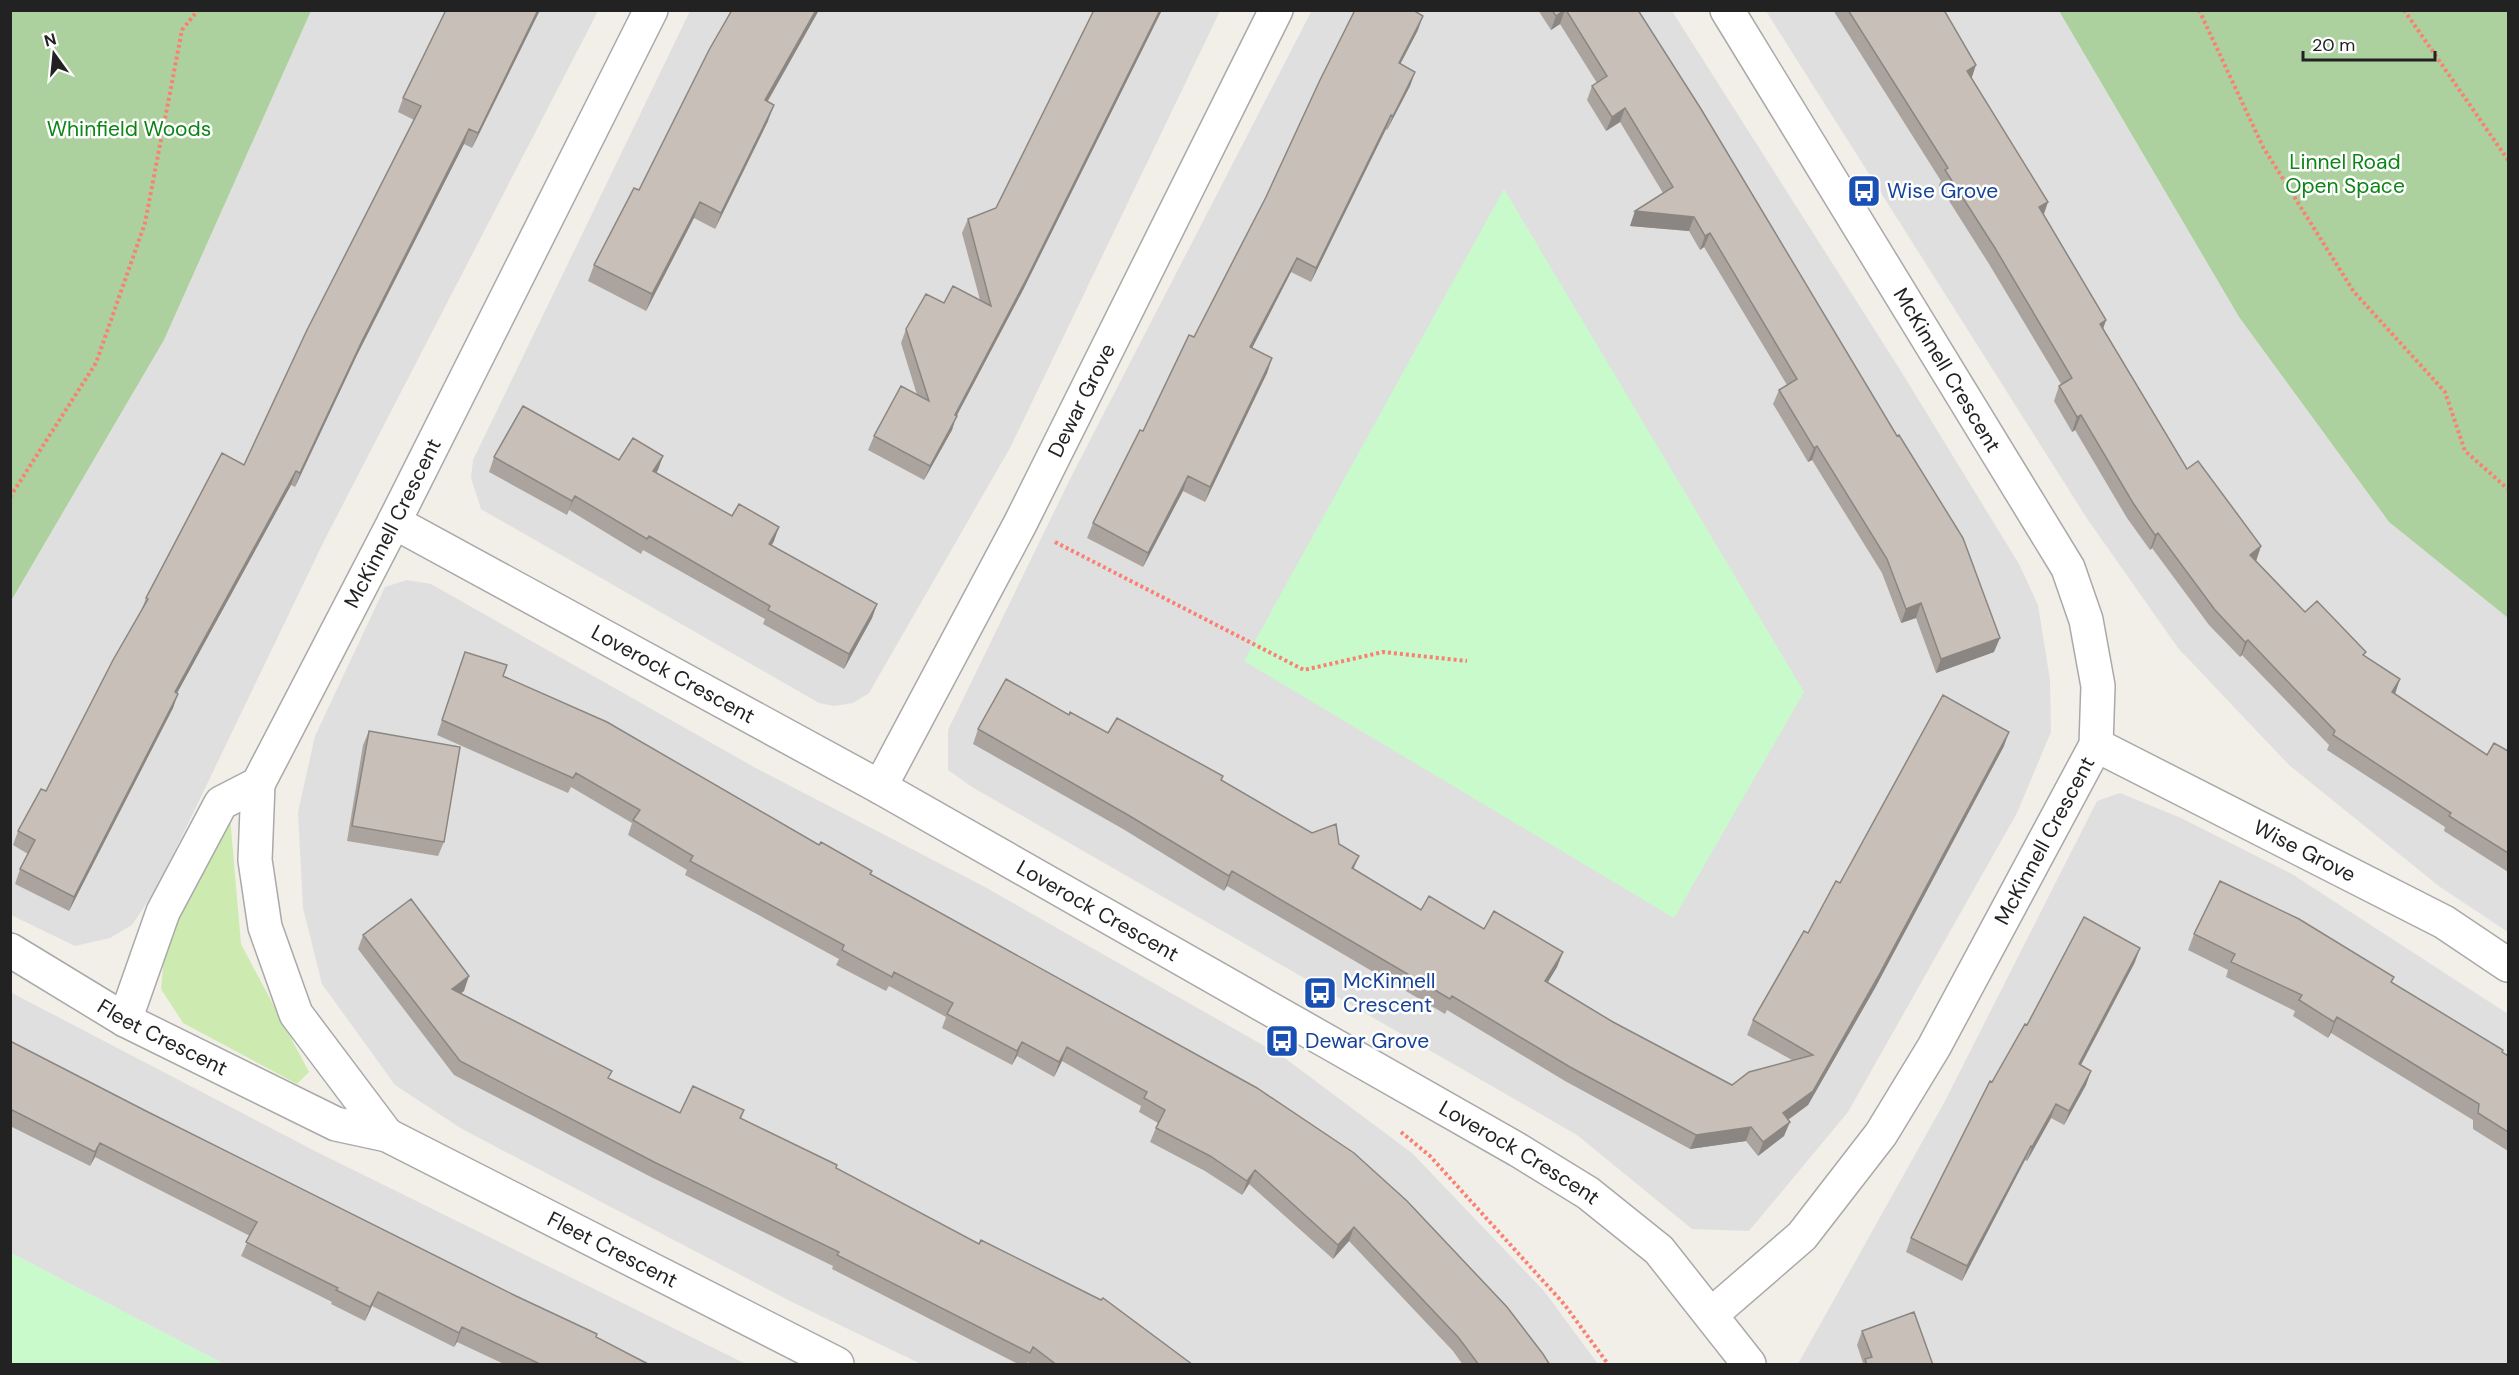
<svg xmlns="http://www.w3.org/2000/svg" width="2519" height="1375" font-family="'DM Sans',sans-serif">
<rect width="100%" height="100%" fill="#f2efe9"/>
<path fill="#e0dfdf" d="M1312 10 1672 11 1899 368 2019 564 2038 605 2050 680 2051 732 2017 813 1848 1112 1749 1231 1692 1229 1577 1135 972 787 948 770V730L1070 479Z
M311 11H598L324 541 158 886 132 925 110 938 75 946 11 915V601L164 340Z
M690 11H1220L1010 448 869 693 853 703 834 706 819 703 481 509 471 478 473 460Z
M1766 11H2059L2239 317 2389 522 2508 618V932L2440 887 2289 765 2178 648 2086 517Z
M407 580 431 584 754 767 985 887 1282 1056 1412 1153 1544 1291 1598 1364H921L792 1302 462 1129 395 1085 322 984 303 908 298 812 315 736 385 587Z
M2120 793 2181 818 2292 874 2508 1014V1364H1798L1945 1101 2097 801Z
M10 992 315 1151 746 1364H224L11 1253Z"/>
<path fill="#cdebb0" d="M230 816 241 944 309 1072 297 1084 183 1023 161 989 165 946 185 901Z"/>
<path fill="#add19e" d="M11 10 311 11 164 340 11 601Z
M2059 11H2508V618L2389 522 2239 317Z"/>
<path fill="#c8facc" d="M1504 189 1804 692 1674 918 1244 661Z
M11 1253 224 1364H11Z"/>
<g fill="none" stroke-linecap="round" stroke-linejoin="round">
<defs>
<g id="street">
<path id="s1" d="M394 522 880 787 1518 1150 1588 1193 1659 1250 1749 1364"/>
<path id="s2" d="M2096 745 2444 922 2508 965"/>
<path d="M258 784 255 860 265 927 296 1014 387 1135"/>
<path id="s3" d="M880 787 1020 524 1276 10"/>
<path id="s4" d="M10 950 125 1020 336 1124 387 1135 837 1364"/>
<path id="s5" d="M125 1020 163 912 221 803 258 784 394 522 651 10"/>
<path id="s6" d="M1712 1314 1802 1236 1881 1134 1934 1047 2096 745 2098 686 2086 620 2068 568 1727 10"/>
</g>
</defs>
<use href="#street" stroke="#a9a9a9" stroke-width="36"/>
<path stroke="#fa8072" stroke-width="4" stroke-dasharray="3 3" stroke-linecap="butt" d="M2199 10 2263 147 2354 292 2445 392 2465 451 2508 489
M2404 10 2508 160
M10 497 96 363 145 223 182 30 198 10
M1055 542 1304 670 1383 652 1467 661
M1401 1132 1430 1156 1564 1304 1608 1364"/>
<use href="#street" stroke="#fff" stroke-width="33"/>
</g>
<path fill="#aba49e" d="M540 10 472 148 464 144 357 355 295 487 291 485 177 693 173 708 69 911 15 884 20 869 28 854 13 845 18 831 46 791 141 611 146 598 244 465 414 120 398 112 403 98Z
M732 10H819L768 101V121L715 229 694 218 646 311 588 281 594 265 639 190Z
M1094 10H1162L1023 290 956 417 952 430 924 480 868 450 874 436 917 395 901 343 906 329 944 303 980 300 962 233 968 219 996 208Z
M1538 10H1638L1994 652 1936 673 1916 618 1901 623 1882 573 1812 460 1808 462 1773 404 1779 390 1787 385 1704 247 1700 250 1689 231 1630 226 1635 211 1663 193 1620 122 1606 131 1587 100 1592 86 1597 83 1560 24 1551 30Z
M1833 10H1944L1971 79 2044 215 2106 320 2103 328 2187 469 2261 546 2256 561 2305 612 2364 656 2395 694 2487 755 2508 751V872L2444 831 2445 827 2327 750 2329 745 2242 655 2240 657 2209 625 2152 548 2150 550 2127 518 2075 430 2072 432 2054 401 2059 386 2061 384 1989 264 1939 185 1941 181Z
M1418 30 1400 64 1415 72 1410 86 1387 130 1386 129 1311 282 1291 272 1252 348 1272 358 1267 373 1205 502 1183 491 1143 567 1087 538 1093 523 1194 337Z
M663 456 656 473 774 541 771 546 877 604 872 618 844 669 763 624 765 619 643 550 641 554 569 510 567 515 489 472 494 457 619 460Z
M460 666 503 676 871 875 1550 1365H1463L1453 1351 1349 1241 1333 1259 1249 1184 1242 1195 1205 1171 1150 1142 1158 1123 1139 1112 1141 1106 1062 1061 1054 1077 1017 1056 1012 1065 942 1028 946 1017 889 986 886 991 836 965 839 959 685 875 687 870 628 835 632 823 571 787 568 793 437 735Z
M1069 715 1108 733 1223 776 1222 780 1312 833 1339 844 1354 869 1421 910 1563 952 1557 967 1548 982 1613 1022 1732 1085 1792 1060 1747 1035 1753 1020 1840 883 2004 746 1875 988 1808 1105 1788 1120 1784 1136 1758 1156 1746 1141 1690 1149 1565 1081 1447 1010 1445 1014 1227 886 1224 891 1123 829 973 744 978 729Z
M369 731 444 842 438 856 347 841 363 745Z
M2194 934 2392 983 2508 1056V1151L2473 1129V1120L2331 1033 2328 1038 2293 1016 2295 1011 2226 977 2228 970 2188 950Z
M363 935 464 991 460 993 609 1078 680 1113 744 1110 741 1119 836 1168 1193 1365H1032L1028 1362 1026 1365H1020L832 1269 833 1266 651 1177 454 1075 358 949Z
M2135 962 2081 1065 2091 1071 2086 1085 2064 1125 2051 1118 2027 1161 2025 1160 1962 1281 1906 1252 1911 1238 1992 1082 2027 1025Z
M10 1041 146 1111 650 1365H506L457 1342 454 1347 372 1306 365 1321 331 1304 332 1302 241 1256 250 1236 95 1157 90 1166 10 1126Z
M1862 1331 1933 1365H1863V1363L1857 1345Z"/>
<path fill="#8b8681" d="M538 10H540L472 148 478 133Z
M816 10H819L759 116 765 100Z
M1160 10H1162L1023 290 956 417 952 430 924 480 930 466Z
M1564 10H1565L1560 24 1551 30 1556 16Z
M1423 16 1418 30 1393 78 1399 63Z
M1976 65 1971 80 1967 71Z
M1415 72 1410 86 1387 130 1393 116Z
M774 105 768 121 715 229 721 213Z
M1625 108 1620 122 1606 131 1612 117Z
M1391 115 1386 129 1311 282 1316 268Z
M469 129 464 144 357 355 295 487 300 473 362 341Z
M700 202 694 218 646 311 652 294Z
M2048 202 2043 217 2039 207Z
M1635 211 1694 217 1689 231 1630 226Z
M1710 233 1704 247 1700 250 1705 236Z
M1297 258 1291 272 1245 362 1250 347Z
M2106 320 2101 335 2100 324Z
M1272 358 1267 373 1205 502 1210 487Z
M2081 415 2075 430 2072 432 2077 417Z
M1817 446 1812 460 1808 462 1814 448Z
M663 456 658 470 648 486 653 471Z
M296 471 291 485 170 706 175 692Z
M1188 476 1183 491 1143 567 1148 553Z
M575 496 569 510 567 515 572 501Z
M779 527 774 541 764 559 769 544Z
M2158 533 2152 548 2150 550 2155 535Z
M2261 546 2256 561 2250 555Z
M1921 603 1916 618 1901 623 1906 609Z
M877 604 872 618 844 669 849 654Z
M2000 638 1994 652 1936 673 1941 659Z
M2248 640 2242 655 2240 657 2245 642Z
M2400 679 2395 694 2392 692Z
M178 694 173 708 69 911 74 897Z
M2009 732 2004 746 1875 988 1808 1105 1778 1127 1783 1113Z
M1359 856 1353 870 1352 868Z
M1232 871 1227 886 1224 891 1229 876Z
M2140 948 2135 962 2074 1078 2079 1064Z
M1563 952 1557 967 1540 995 1545 981Z
M469 976 464 991 447 1004 452 989Z
M2337 1017 2331 1033 2328 1038 2334 1022Z
M1022 1042 1017 1056 1012 1065 1017 1051Z
M1067 1047 1062 1061 1054 1077 1059 1062Z
M2091 1071 2086 1085 2064 1125 2069 1111Z
M2056 1104 2051 1118 2027 1161 2032 1147Z
M1790 1122 1784 1136 1758 1156 1763 1142Z
M1751 1127 1746 1141 1690 1149 1696 1135Z
M100 1143 95 1157 90 1166 95 1152Z
M2031 1146 2025 1160 1962 1281 1967 1266Z
M1255 1170 1249 1184 1242 1195 1247 1181Z
M1354 1227 1349 1241 1333 1259 1338 1245Z
M378 1292 372 1306 365 1321 370 1307Z
M462 1327 457 1342 454 1347 459 1333Z"/>
<path fill="#c7bfb8" stroke="#8b8681" stroke-width="1.5" d="M446 10H538L478 133 469 129 362 341 300 473 296 471 175 692 178 694 74 897 20 869 35 840 18 831 41 789 46 791 113 660 148 599 146 598 222 453 244 465 307 330 421 106 403 98Z
M732 10H816L765 100 774 105 721 213 700 202 652 294 594 265 634 188 639 190 709 50Z
M1094 10H1160L1028 276 955 415 957 416 930 466 874 436 901 386 929 401 906 329 926 294 944 303 953 286 991 306 968 219 996 208Z
M1355 10H1413L1423 16 1399 63 1415 72 1393 116 1391 115 1316 268 1297 258 1250 347 1272 358 1210 487 1188 476 1148 553 1093 523 1140 430 1143 431 1189 335 1194 337 1266 197 1320 80Z
M1552 10H1564L1556 16Z
M1566 10H1638L1701 109 1897 436 1899 435 1963 538 2000 638 1941 659 1921 603 1906 609 1887 559 1817 446 1814 448 1779 390 1797 379 1710 233 1705 236 1694 217 1635 211 1673 187 1625 108 1612 117 1592 86 1607 76Z
M1848 10H1944L1976 65 1967 71 2048 202 2039 207 2106 320 2100 324 2187 469 2198 461 2261 546 2250 555 2305 612 2317 601 2366 652 2363 655 2400 679 2392 692 2487 755 2494 743 2508 751V853L2449 816 2451 813 2333 735 2335 731 2248 640 2245 642 2215 610 2158 533 2155 535 2133 503 2081 415 2077 417 2059 386 2072 378 1995 248 1945 170 1948 168Z
M523 406 619 460 633 438 663 456 653 471 732 516 739 504 779 527 769 544 877 604 849 654 768 610 770 606 649 536 647 539 575 496 572 501 494 457Z
M465 652 507 665 503 676 607 722 819 845 821 842 872 871 870 874 1257 1088 1354 1153 1407 1201 1507 1307 1543 1354 1550 1365H1479L1458 1337 1354 1227 1338 1245 1255 1170 1247 1181 1210 1156 1156 1128 1165 1110 1144 1098 1147 1092 1067 1047 1059 1062 1022 1042 1017 1051 947 1014 953 1003 894 972 892 977 842 950 844 945 690 861 693 856 633 820 640 810 576 773 573 778 442 720Z
M1006 679 1069 715 1070 712 1108 733 1117 718 1223 776 1221 780 1312 833 1336 824 1339 844 1359 856 1352 868 1421 910 1429 896 1484 929 1494 911 1563 952 1545 981 1613 1022 1732 1085 1749 1072 1813 1055 1753 1020 1804 931 1808 933 1836 881 1840 883 1943 695 2009 732 1880 973 1813 1091 1783 1113 1790 1122 1763 1142 1751 1127 1696 1135 1570 1067 1452 996 1450 999 1232 871 1229 876 1128 815 978 729Z
M369 731 460 747 444 842 352 826Z
M2220 881 2299 919 2394 977 2391 982 2503 1050 2502 1052 2508 1056V1132L2478 1113 2479 1104 2337 1017 2334 1022 2299 1000 2302 995 2231 962 2235 954 2194 934Z
M411 899 469 976 452 989 612 1071 608 1078 680 1113 693 1086 744 1110 740 1118 837 1165 836 1168 979 1244 981 1240 1101 1300 1103 1298 1193 1365H1057L1033 1347 1030 1353 837 1255 839 1252 656 1163 460 1061 363 935Z
M2084 917 2140 948 2079 1064 2091 1071 2069 1111 2056 1104 2032 1147 2031 1146 1967 1266 1911 1238 1990 1081 1992 1082 2025 1024 2027 1025Z
M10 1041 146 1111 516 1296 597 1334 596 1337 650 1365H542L462 1327 459 1333 378 1292 370 1307 336 1290 338 1288 246 1242 257 1222 100 1143 95 1152 10 1109Z
M1914 1312 1933 1365H1867L1865 1359 1872 1357 1862 1331Z"/>
<defs>
<symbol id="bus-square" viewBox="-11 -11 22 22"><rect x="-9" y="-9" width="18" height="18" rx="4" fill="#1a4fb4" stroke="#fff"/><path d="M-5-6H5V4H4V6H2V4H-2V6H-4V4H-5ZM-3.5-4V0h7V-4ZM-3.5 1.2v1.5H-2V1.2ZM2 1.2v1.5H3.5V1.2Z" fill="#fff"/></symbol>
</defs>
<g fill-rule="evenodd">
<use href="#bus-square" x="1845" y="172" width="38" height="38"/>
<use href="#bus-square" x="1301" y="974" width="38" height="38"/>
<use href="#bus-square" x="1263" y="1022" width="38" height="38"/>
</g>
<g text-anchor="middle" stroke-width="5" stroke-linejoin="round" paint-order="stroke">
<g font-size="21" fill="#0c8416" stroke="#fff">
<text x="129" y="136">Whinfield Woods</text>
<text x="2345" y="169">Linnel Road<tspan x="2345" dy="24">Open Space</tspan></text>
</g>
<g font-size="21" fill="#164399" stroke="#fff" text-anchor="start">
<text x="1887" y="198">Wise Grove</text>
<text x="1343" y="988">McKinnell<tspan x="1343" dy="24">Crescent</tspan></text>
<text x="1305" y="1048">Dewar Grove</text>
</g>
<g font-size="21" fill="#222" stroke="#fff">
<text transform="translate(1947 370) rotate(59)" y="7">McKinnell Crescent</text>
<text dy="7" stroke="none"><textPath href="#s3" startOffset="436">Dewar Grove</textPath></text>
<text dy="7" stroke="none"><textPath href="#s5" startOffset="573">McKinnell Crescent</textPath></text>
<text dy="7" stroke="none"><textPath href="#s1" startOffset="318">Loverock Crescent</textPath></text>
<text dy="7" stroke="none"><textPath href="#s6" startOffset="584">McKinnell Crescent</textPath></text>
<text dy="7" stroke="none"><textPath href="#s2" startOffset="234">Wise Grove</textPath></text>
<text dy="7" stroke="none"><textPath href="#s1" startOffset="804">Loverock Crescent</textPath></text>
<text dy="7" stroke="none"><textPath href="#s4" startOffset="176">Fleet Crescent</textPath></text>
<text dy="7" stroke="none"><textPath href="#s1" startOffset="1290">Loverock Crescent</textPath></text>
<text dy="7" stroke="none"><textPath href="#s4" startOffset="675">Fleet Crescent</textPath></text>
</g>
</g>
<rect width="2519" height="1375" fill="none" stroke="#222222" stroke-width="24"/>
<g transform="translate(54 54) rotate(345)" stroke="#ffffff" stroke-width="4.5" paint-order="stroke">
<path d="M0-4.5L10 22L0 15L-10 22Z" fill="#222222"/>
<text y="-9" font-size="16" font-weight="bold" text-anchor="middle" fill="#222222">N</text>
</g>
<path d="M2303 51v9h132v-9" fill="none" stroke="#222222" stroke-width="3"/>
<text x="2312" y="51" font-size="18" fill="#222222" stroke="#ffffff" stroke-width="4.5" paint-order="stroke">20 m</text>
</svg>
